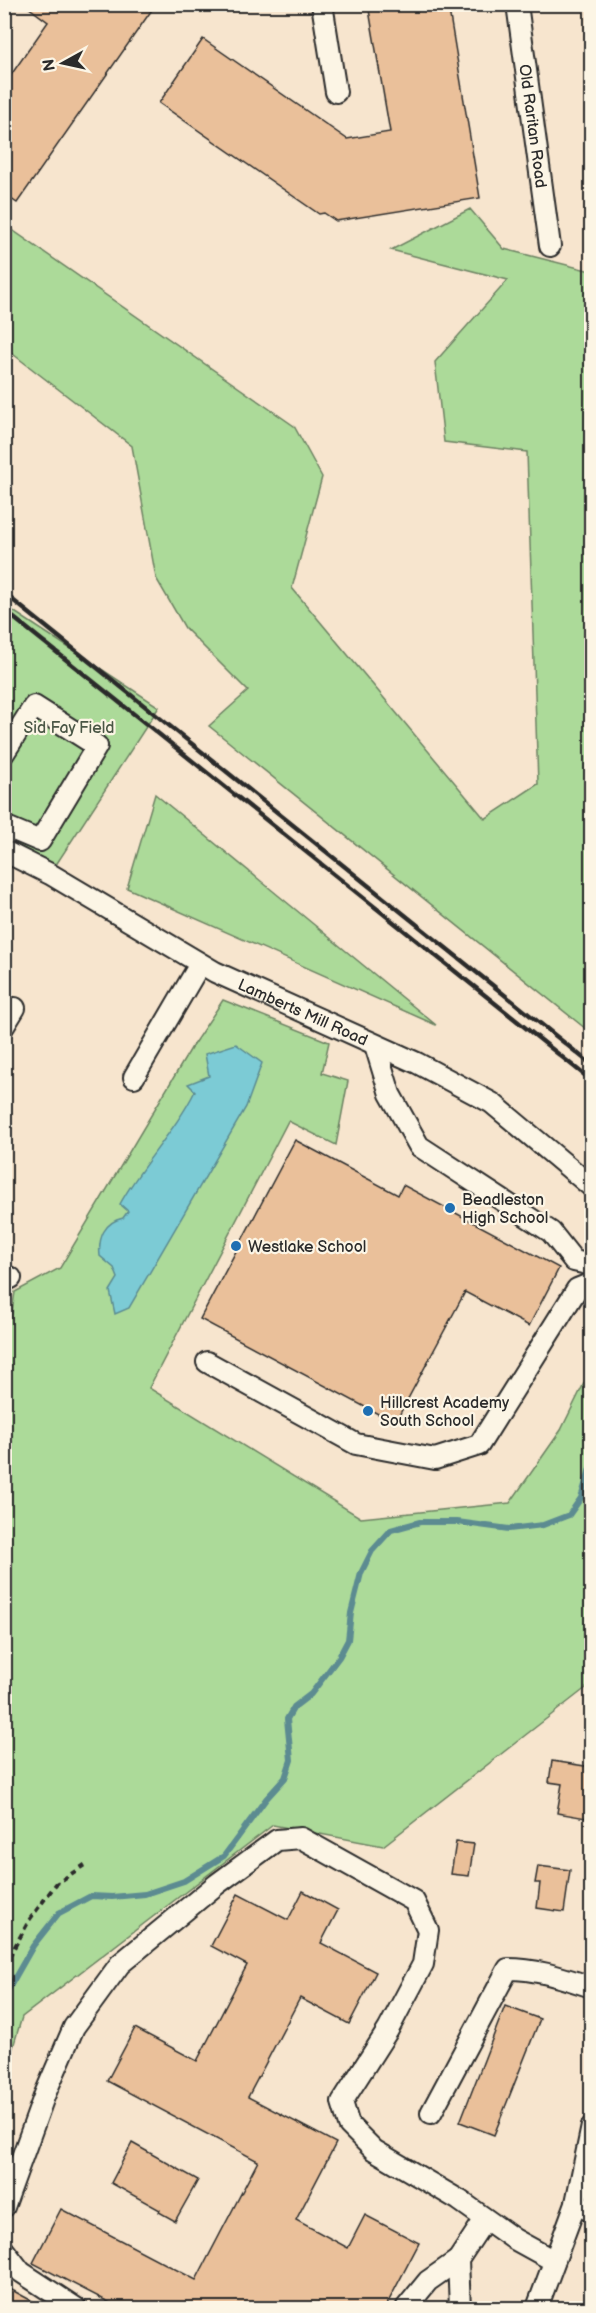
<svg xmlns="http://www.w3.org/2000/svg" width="596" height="2313" font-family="'Balsamiq Sans',sans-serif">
<rect width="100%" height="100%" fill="#f7e5ce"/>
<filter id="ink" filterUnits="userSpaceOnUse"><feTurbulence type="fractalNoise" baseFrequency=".0167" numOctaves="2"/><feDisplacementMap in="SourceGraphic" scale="12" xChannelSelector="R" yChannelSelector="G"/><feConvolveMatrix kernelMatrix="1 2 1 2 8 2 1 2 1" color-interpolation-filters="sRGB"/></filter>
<g filter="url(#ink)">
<path fill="#acda99" stroke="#6c8262" stroke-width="1.5" d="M470 209 504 249 591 271V1033L209 726 248 691 185 628 156 578 132 446 5 348V225L294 426 322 477 292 588 485 819 538 784 527 452 444 442 435 362 508 280 391 250Z
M4 605 159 707 50 874 5 844Z
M155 794 436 1025 127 888Z
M223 1000 329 1042 322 1073 348 1081 336 1145 288 1121 149 1388 361 1518 510 1503 561 1430 591 1369V1684L383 1846 273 1825 22 2017 5 2074V1315L11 1318 15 1292 60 1268 193 1045Z"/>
<path fill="#7bcbd5" stroke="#5b8b91" stroke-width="1.5" d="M236 1044 262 1063 246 1107 129 1308 115 1314 110 1291 118 1278 114 1268 100 1256C98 1238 104 1222 123 1218L128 1211 120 1204C141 1165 176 1130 195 1091L188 1084 209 1076 205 1054Z"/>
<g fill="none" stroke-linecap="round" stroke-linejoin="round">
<path stroke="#5b8b91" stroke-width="6" d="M4 1997 33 1946 59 1913 91 1896 112 1897 145 1894 184 1881 224 1856 266 1799 285 1778 291 1760 287 1719 294 1707 311 1694 339 1657 348 1640 351 1613 361 1573 372 1551 391 1530 420 1522H457L509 1529 543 1525 569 1515 581 1498 592 1462"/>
</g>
<path fill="#eac09a" stroke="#2b2b2b" stroke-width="1.5" d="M24 4H156L17 203 4 194V85L48 22Z
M368 4H448L480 198 336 221 324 213 319 214 159 103 203 39 347 139 390 132Z
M295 1140 398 1195 403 1185 559 1268 529 1326 465 1292 395 1423 200 1319Z
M552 1761 591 1767V1786L586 1818 557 1813 562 1784 549 1782Z
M456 1842 474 1844 469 1876 451 1874Z
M538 1866 570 1870 564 1912 537 1908 540 1883H535Z
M303 1891 338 1910 321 1943 376 1972 349 2024 300 1998 248 2097 336 2143 296 2220 348 2248 365 2215 419 2243 385 2308H120L33 2263 61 2209 196 2280 258 2161 107 2081 135 2028 197 2061 247 1965 211 1946 238 1894 288 1920Z
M505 2006 540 2019 494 2135 460 2122Z
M132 2143 198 2180 175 2221 159 2212 160 2210 111 2183Z
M10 2289 45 2308H4V2299Z"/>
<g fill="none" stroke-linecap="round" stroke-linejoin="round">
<defs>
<g id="minor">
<path d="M322 4 336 92"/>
<path id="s1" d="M517 4 550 246"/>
<path d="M4 753 34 706 97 746 40 841 9 828 4 836"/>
<path id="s2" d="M4 851 50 874 215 972 417 1063 492 1103 592 1187"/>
<path d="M4 1026 15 1008"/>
<path d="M375 1045 390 1094 419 1146 551 1232 574 1261 592 1265"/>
<path d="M134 1077 200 964"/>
<path d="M4 1275 11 1278"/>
<path d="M207 1362 356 1444 435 1459 479 1445 577 1289 592 1283"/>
<path d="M431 2113 508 1969C538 1969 563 1978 592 1987"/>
<path d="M576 2203 592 2212"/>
<path d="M4 2207 45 2094 74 2027 120 1964 217 1884 277 1840 301 1838 414 1901 428 1930 423 1964 388 2030 342 2102 349 2125 374 2150 459 2200 514 2239 554 2261"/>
<path d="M4 2250 21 2272 76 2308"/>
<path d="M406 2308 428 2281 458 2260"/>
<path d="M460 2308 458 2260 485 2219"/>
<path d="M537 2308 576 2203 592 2126"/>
</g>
</defs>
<use href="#minor" stroke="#2b2b2b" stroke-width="24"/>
<path stroke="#2b2b2b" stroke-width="4" stroke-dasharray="6 4.5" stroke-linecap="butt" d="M4 1966 30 1919 56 1884 86 1864"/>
<use href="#minor" stroke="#fcf5e5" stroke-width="20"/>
<path stroke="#2b2b2b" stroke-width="4.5" d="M4 593 592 1065
M4 610 592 1081"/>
</g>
</g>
<g fill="#1f6fb2" stroke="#fcf5e5" stroke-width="2">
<circle cx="450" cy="1208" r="6"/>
<circle cx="236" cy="1246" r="6"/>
<circle cx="368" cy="1411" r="6"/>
</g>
<g text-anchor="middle" stroke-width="4.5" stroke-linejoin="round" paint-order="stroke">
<g font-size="16" fill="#2b2b2b" stroke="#fcf5e5">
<text dy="6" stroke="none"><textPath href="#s1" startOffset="123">Old Raritan Road</textPath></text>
<text dy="6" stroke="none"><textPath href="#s2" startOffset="340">Lamberts Mill Road</textPath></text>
</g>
<g font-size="16" fill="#4b5746" stroke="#fcf5e5">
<text x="69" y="733">Sid Fay Field</text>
</g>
<g font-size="16" fill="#2b2b2b" stroke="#fcf5e5" text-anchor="start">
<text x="462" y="1205">Beadleston<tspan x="462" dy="18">High School</tspan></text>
<text x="248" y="1252">Westlake School</text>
<text x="380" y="1408">Hillcrest Academy<tspan x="380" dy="18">South School</tspan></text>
</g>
</g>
<rect width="596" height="2313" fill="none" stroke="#fcf5e5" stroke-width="24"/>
<rect x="12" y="12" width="572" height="2289" fill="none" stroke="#2b2b2b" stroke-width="2" filter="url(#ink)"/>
<g transform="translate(63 63) rotate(262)" stroke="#fcf5e5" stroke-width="4.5" paint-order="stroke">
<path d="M0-4.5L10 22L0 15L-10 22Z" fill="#2b2b2b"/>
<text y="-9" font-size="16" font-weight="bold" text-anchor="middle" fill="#2b2b2b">N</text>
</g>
</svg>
